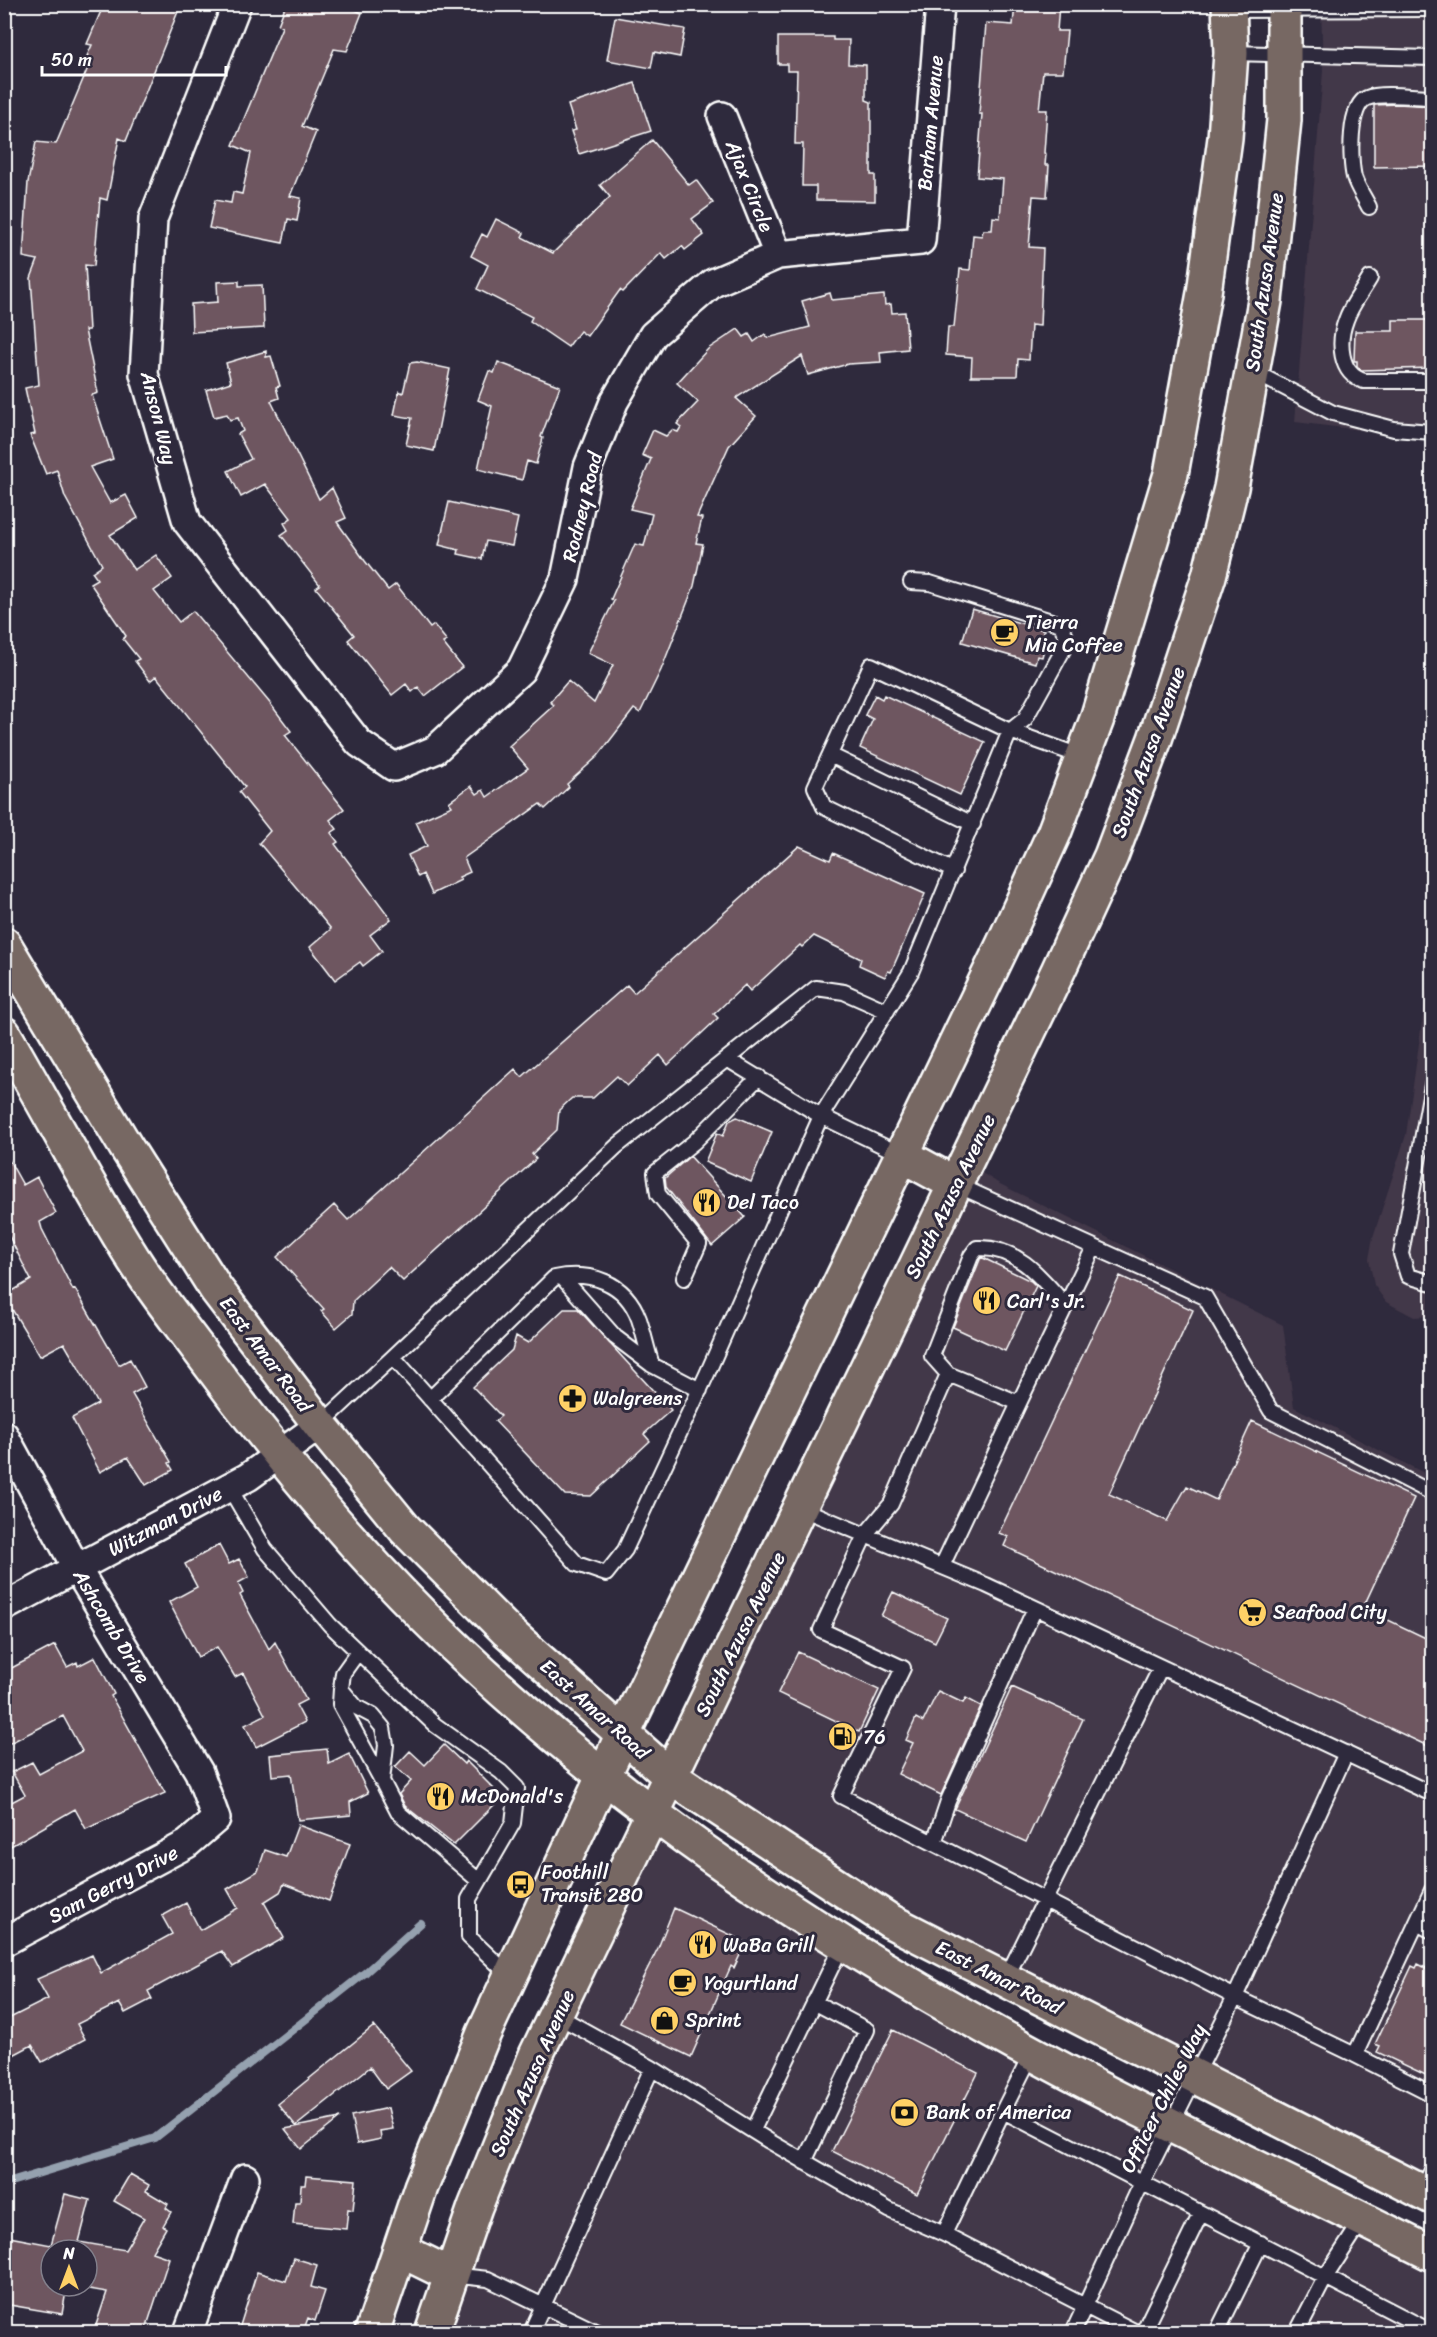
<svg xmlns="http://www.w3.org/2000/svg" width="1437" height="2337" font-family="Sriracha,sans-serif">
<rect width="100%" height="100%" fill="#2f2a3d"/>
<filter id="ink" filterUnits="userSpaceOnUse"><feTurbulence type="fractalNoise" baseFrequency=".0167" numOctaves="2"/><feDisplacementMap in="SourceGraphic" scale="12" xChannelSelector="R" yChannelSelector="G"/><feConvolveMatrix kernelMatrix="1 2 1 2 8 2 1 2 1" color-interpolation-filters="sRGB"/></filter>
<g filter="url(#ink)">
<path fill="#423748" d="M1321 5H1432V439L1295 422 1323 71Z
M1432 952V1316L1414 1317 1386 1302 1374 1285 1369 1259 1373 1237 1406 1135Z
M966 1163 998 1183 1283 1325 1294 1407 1432 1477V2197L890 1921 671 1777Z
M653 1814 779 1902 1432 2254V2332H432Z"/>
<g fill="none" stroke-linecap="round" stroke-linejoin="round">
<path stroke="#95a1af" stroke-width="8" d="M4 2184 155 2138 366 1972 421 1923"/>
</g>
<path fill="#6e5661" stroke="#fff" stroke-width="1.5" d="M104 4H181L126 141 119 138 107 200 100 198 94 266 85 265 89 330H85L98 393 92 395 113 459 90 467 110 503 126 495 138 518 110 535 134 570 156 555 172 578 154 591 179 622 193 611 269 702 291 731 285 735 344 809 330 820 337 829 331 833 338 842 335 844 391 919 370 935 382 951 363 966 360 962 335 980 310 947 331 929 259 843 270 831 239 792 245 787 156 676 150 681 135 661 139 659 123 639 126 636 90 583 97 579 92 572 102 565 65 497 57 470 46 474 30 435 35 434 25 388 39 385 31 278 38 260 23 257 28 182 36 142 56 144 92 58 87 56 92 45 87 44Z
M286 4H342L362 13 347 51 334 49 302 126 316 132 290 196 301 198 297 221 288 219 283 243 209 228 215 200 231 203 233 192 242 194 251 153 233 145 282 27 278 25Z
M1015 4H1059L1057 31H1067L1063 72H1043L1039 110H1047L1044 153 1046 154 1045 165H1049L1047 197 1033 196 1029 247 1043 248 1040 326 1031 325 1029 360 1018 359 1017 376H971L972 357 946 355 948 327H954L960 269 970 270 973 235 982 236 983 230H992L993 217 1000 218 1003 179 977 177 982 114H979L986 23 1013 25Z
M615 17 685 29 680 57 654 52 651 68 607 60Z
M778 37H833V40H849L848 64 866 65V100L871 102V175H875V201L816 200V186H802L803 144H795L797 71H787V64H778Z
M635 83 651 131 579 154 571 131 576 130 568 105Z
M1398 104 1432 106V166L1374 167V105Z
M652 140 689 185 696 180 713 203 692 219 704 235 685 250 682 246 666 259 661 253 623 292 620 290 587 336 580 331 568 347 530 321 532 317 477 289 488 265 471 256 482 234 487 237 496 219 524 233 522 237 553 253 610 197 600 185Z
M239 281V286L262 285 264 328 192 332 191 304 218 302 217 282Z
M830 293 832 300 884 295 885 305 891 304 892 313 905 312 908 349 880 352 881 362 848 364 808 375 802 356 736 398 756 416 729 446 697 517 702 518 696 543 703 544 694 586 661 670 640 713 634 709 598 756 567 784 569 787 545 809 540 804 464 858 470 872 459 877 461 880 432 894 423 874 418 877 408 855 427 846 416 822 452 806 449 802 471 786 477 794 483 790 487 797 528 768 509 746 554 705 550 702 568 681 594 703 613 665 588 653 614 601 611 599 635 544 644 546 652 514 630 509 651 459 642 455 653 430 666 436 672 430 678 432 681 427 677 424 698 402 677 383 708 349 738 329 744 337 749 334 754 342 765 334 768 338 810 327 802 301Z
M1393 320H1432V368L1361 370 1357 366V361H1354L1355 331H1393Z
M266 351V357L271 356 280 386 276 387 279 398 271 401 319 499 332 488 346 518 337 522 365 561 388 590 396 584 430 628 434 625 447 641 443 643 462 667 425 696 418 687 412 692 406 684 392 695 348 640 354 635 316 588 320 585 281 535 288 530 284 523 291 518 265 484 241 497 228 471 251 459 238 434 243 431 238 418 230 420 227 414 214 417 206 390 231 382 226 363Z
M417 362 450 369 434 451 406 445 412 418 394 415 399 391 403 393 410 363Z
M498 362 560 386 541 437 543 438 536 464 527 461 522 480 478 469 492 406 478 400 489 371 494 373Z
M449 502 518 518 512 546 486 541 482 559 458 554 459 550 439 545Z
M972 609 1044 630 1042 637 1047 638 1042 657 1037 656 1035 663 962 642Z
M875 695 882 699 884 695 985 742 960 795 860 748 873 719 865 715Z
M799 846 830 860 833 853 925 894 891 972 888 971 885 977 859 965 861 959 814 936 802 947 800 945 750 991 745 985 714 1014 718 1018 668 1065 660 1055 627 1086 617 1076 593 1098H572L559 1110 557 1130 532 1154 536 1159 403 1281 389 1267 353 1301 352 1314 336 1328 321 1311 324 1309 277 1257 334 1205 348 1220 515 1069 522 1077 627 985 634 993Z
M737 1117 772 1132 751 1182 705 1162 717 1133 723 1136 729 1121Z
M4 1151 23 1185 37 1177 56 1213 40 1222 42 1229 73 1290 75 1289 119 1365 130 1359 145 1387 132 1394 171 1462 169 1463 173 1470 146 1485 128 1457 100 1472 72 1418 98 1404 77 1365 64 1343 40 1356 4 1296 31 1280 4 1226Z
M690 1156 745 1217 712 1246 666 1187 665 1178Z
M981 1257 1031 1281 1036 1286 1005 1351 953 1327Z
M1120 1276 1193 1310 1109 1494 1167 1521 1187 1486 1216 1500 1252 1421 1414 1498 1363 1608 1432 1641V1748L1004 1546 1008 1537 999 1533Z
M564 1309H578L671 1410 644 1434 650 1441 591 1496 565 1495 495 1421 501 1416 473 1387 512 1350 516 1336 528 1343Z
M219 1545 229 1564 239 1559 249 1577 238 1583 243 1593 240 1595 269 1649 275 1642 306 1700 296 1705 305 1722 256 1747 245 1725 265 1715 243 1673 235 1677 217 1647 198 1657 169 1602 197 1587 185 1564Z
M893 1592 947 1618 935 1642 881 1616Z
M55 1645 67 1667 77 1662 78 1666 95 1657 114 1694 111 1696 165 1793 86 1829 75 1809 4 1850V1806L25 1795 12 1772 32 1762 39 1774 82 1751 63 1716 4 1746V1672Z
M798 1652 879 1690 859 1732 778 1693Z
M1012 1687 1083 1719 1026 1842 955 1809Z
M938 1691 963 1703 966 1698 981 1706 941 1795 898 1774 913 1743 906 1740 916 1718 923 1722Z
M444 1745 464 1764 466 1761 498 1793 492 1799 496 1803 454 1845 405 1806 399 1794 411 1781 395 1767 410 1751 425 1765Z
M327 1749 329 1764 349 1754 368 1793 350 1802 351 1815 298 1820 291 1774 272 1776 270 1755Z
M298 1825 350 1844 329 1901 284 1884 280 1892 264 1902 284 1938 233 1967 222 1951 148 1991 152 1999 125 2013 119 2003 77 2024 85 2039 42 2062 32 2045 4 2060V2021L48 1999 37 1979 92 1955 101 1973 172 1934 162 1916 186 1903 200 1930 238 1908 227 1889 258 1871 265 1850 286 1857Z
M674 1908 746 1942 734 1968 731 1966 691 2057 620 2023 658 1948Z
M1418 1964 1432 1971V2078L1377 2052 1380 2046 1375 2044 1412 1966 1416 1968Z
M374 2026 411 2071 386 2089 370 2067 296 2126 278 2104Z
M893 2030 978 2073 917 2194 832 2151Z
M388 2108 393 2129 380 2131 381 2139 357 2144 351 2116Z
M340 2118 301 2149 285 2129Z
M130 2174 149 2185 146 2191 168 2204 166 2208 171 2212 163 2226 166 2228 152 2252 169 2258 145 2332H108L95 2328 107 2292 72 2286H87V2250H51V2286H67L62 2314 4 2304V2236L51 2245 65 2194 90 2200 79 2242 125 2250 144 2218 114 2201Z
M306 2176 356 2180 353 2210 348 2209 346 2229 293 2224 295 2202H300L301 2185H305Z
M294 2258 317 2265 311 2287 325 2291 315 2321 308 2318 303 2332H238L257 2272 286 2281Z"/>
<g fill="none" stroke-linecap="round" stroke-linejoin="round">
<defs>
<path id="service" d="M1229 10 1432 9
M1231 53 1432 58
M1369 207C1364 197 1357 187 1354 177 1350 161 1348 105 1367 98 1381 92 1416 97 1432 97
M1370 278C1362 292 1351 305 1346 320 1338 341 1339 374 1364 381H1432
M1252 371 1333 413 1394 429 1432 432
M911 582 930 583 1061 624 1066 637 1063 650 1025 719 1010 731 871 665 815 787 824 807 954 871
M830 755 973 824
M1432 1085 1401 1254 1408 1276 1432 1283
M902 1155 821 1116 911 972 1010 731 1083 757
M955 1184 1094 1247 1019 1403 948 1374 891 1504 865 1535 821 1630 903 1668 841 1796 1235 1997 1355 2055 1432 1890
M1094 1247 1205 1297 1271 1411 1432 1493
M562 1277 615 1337 652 1365
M684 1278 699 1244 658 1194 655 1173 694 1142 759 1077
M393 1357 617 1146 816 988 844 992 887 1011
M948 1374 932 1356 971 1256 977 1248C1017 1246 1041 1277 1066 1306
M430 1399 554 1278C590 1271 625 1281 639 1319 644 1334 647 1350 652 1365L700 1390
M320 1425 393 1357 577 1564 606 1574 625 1550 707 1374 821 1116 727 1059
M229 1487 265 1549 330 1625 435 1725 501 1772 517 1788 513 1823 469 1899V1937L509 1975
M800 1508 986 1585 1432 1794
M942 1566 1019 1403
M358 1652 343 1673 341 1689 356 1707 373 1716 383 1728 386 1745 382 1781 398 1812 479 1881
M341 1689 340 1704 382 1781
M934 1843 948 1801 1035 1608
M1417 1923 1432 1931
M1005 1980 1161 1667
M556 2015 652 2068 769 2141 889 2210 944 2234 1136 2332
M1032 2053 1003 2111 1432 2332
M1355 2055 1432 2094
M753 2130 843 1943
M804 2162 867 2030 814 2002
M1422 2192 1432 2170
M944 2234 1003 2111
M451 2275 488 2279 597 2332
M531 2332 652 2068
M1073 2332 1137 2193 1235 1997 1346 1753
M1143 2332 1201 2213
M1217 2332 1261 2243
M1297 2332 1326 2276 1363 2219"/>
<path id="minor" d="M237 4 153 219 144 374 187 522 359 743 394 767 435 750 521 670 565 579 588 467 614 402 653 335 713 283 778 255 921 241 940 4
M722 116 778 255
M4 1435 77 1569 199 1772 216 1819 187 1844 4 1942
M4 1607 248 1477 320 1425
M188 2332 245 2178"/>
<path id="primary" d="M4 944 126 1147 216 1289 320 1425 405 1529 507 1631 671 1777 890 1921 1432 2197
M4 1034C48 1109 88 1187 134 1260 153 1290 175 1318 196 1346 240 1406 286 1464 334 1520 523 1739 766 1908 1019 2046 1154 2120 1295 2185 1432 2254
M902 1155 955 1184
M400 2250 451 2275
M372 2332 421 2187 484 2033 623 1734 1003 945 1054 833 1097 719 1171 474 1204 293 1225 138 1231 53 1229 4
M432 2332 475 2207 536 2055 1058 971 1111 856 1155 739 1209 576 1231 488 1265 301 1284 120V4"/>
</defs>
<use href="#service" stroke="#fff" stroke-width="18"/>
<use href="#minor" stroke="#fff" stroke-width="32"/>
<use href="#primary" stroke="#fff" stroke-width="38"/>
<use href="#service" stroke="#2f2a3d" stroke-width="14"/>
<use href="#minor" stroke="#2f2a3d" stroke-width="27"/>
<use href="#primary" stroke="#776864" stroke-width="33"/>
</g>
</g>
<defs>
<symbol id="cafe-disc" viewBox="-11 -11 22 22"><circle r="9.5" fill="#ffd166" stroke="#2f2a3d"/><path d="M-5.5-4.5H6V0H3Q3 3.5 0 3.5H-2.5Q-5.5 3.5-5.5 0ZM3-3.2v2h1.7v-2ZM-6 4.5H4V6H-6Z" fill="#111"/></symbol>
<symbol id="restaurant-disc" viewBox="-11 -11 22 22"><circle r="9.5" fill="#ffd166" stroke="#2f2a3d"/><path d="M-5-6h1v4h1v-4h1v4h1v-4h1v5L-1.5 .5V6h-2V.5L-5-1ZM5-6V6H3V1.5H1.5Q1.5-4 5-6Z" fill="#111"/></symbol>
<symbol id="pharmacy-disc" viewBox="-11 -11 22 22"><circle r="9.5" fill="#ffd166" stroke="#2f2a3d"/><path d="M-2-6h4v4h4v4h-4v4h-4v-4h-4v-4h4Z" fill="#111"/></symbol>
<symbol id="supermarket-disc" viewBox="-11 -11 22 22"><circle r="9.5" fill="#ffd166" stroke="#2f2a3d"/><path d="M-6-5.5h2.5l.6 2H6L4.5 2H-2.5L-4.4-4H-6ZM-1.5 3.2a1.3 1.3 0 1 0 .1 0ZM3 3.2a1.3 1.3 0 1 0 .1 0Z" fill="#111"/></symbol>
<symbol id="fuel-disc" viewBox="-11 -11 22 22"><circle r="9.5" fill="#ffd166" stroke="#2f2a3d"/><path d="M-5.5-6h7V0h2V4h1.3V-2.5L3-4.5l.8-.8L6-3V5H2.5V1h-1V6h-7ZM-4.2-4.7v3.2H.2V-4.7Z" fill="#111"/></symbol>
<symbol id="bus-disc" viewBox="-11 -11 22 22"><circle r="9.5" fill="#ffd166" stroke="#2f2a3d"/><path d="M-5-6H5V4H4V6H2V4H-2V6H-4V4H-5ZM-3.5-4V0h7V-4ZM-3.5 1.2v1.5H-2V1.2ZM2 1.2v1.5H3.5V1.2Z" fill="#111"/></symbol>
<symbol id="shop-disc" viewBox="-11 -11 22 22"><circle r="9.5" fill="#ffd166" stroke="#2f2a3d"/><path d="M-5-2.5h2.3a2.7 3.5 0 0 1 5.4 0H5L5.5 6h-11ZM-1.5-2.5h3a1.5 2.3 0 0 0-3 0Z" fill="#111"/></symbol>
<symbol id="bank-disc" viewBox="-11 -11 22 22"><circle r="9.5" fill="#ffd166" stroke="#2f2a3d"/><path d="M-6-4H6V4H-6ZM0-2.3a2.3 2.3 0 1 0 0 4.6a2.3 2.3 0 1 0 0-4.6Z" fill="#111"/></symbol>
</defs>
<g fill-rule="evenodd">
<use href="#cafe-disc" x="988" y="616" width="33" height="33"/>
<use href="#restaurant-disc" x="690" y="1186" width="33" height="33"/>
<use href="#restaurant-disc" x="970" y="1284" width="33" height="33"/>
<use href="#pharmacy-disc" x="556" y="1382" width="33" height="33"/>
<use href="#supermarket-disc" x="1236" y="1596" width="33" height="33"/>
<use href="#fuel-disc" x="826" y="1720" width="33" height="33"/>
<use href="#restaurant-disc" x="424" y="1780" width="33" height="33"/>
<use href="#bus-disc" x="504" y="1868" width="33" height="33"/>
<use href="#restaurant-disc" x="686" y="1928" width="33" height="33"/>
<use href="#cafe-disc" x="666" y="1966" width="33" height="33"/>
<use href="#shop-disc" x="648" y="2004" width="33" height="33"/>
<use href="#bank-disc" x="888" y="2096" width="33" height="33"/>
</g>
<g text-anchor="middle" stroke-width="6" stroke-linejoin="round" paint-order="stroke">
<g font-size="20" fill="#fff" stroke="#2f2a3d">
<text transform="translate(930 123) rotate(-85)" y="7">Barham Avenue</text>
<text transform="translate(750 186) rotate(68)" y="7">Ajax Circle</text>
<text transform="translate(1264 282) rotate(-82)" y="7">South Azusa Avenue</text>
<text transform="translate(159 418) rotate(76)" y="7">Anson Way</text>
<text transform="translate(582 507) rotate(-76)" y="7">Rodney Road</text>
<text transform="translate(1148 752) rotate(-70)" y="7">South Azusa Avenue</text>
<text transform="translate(950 1196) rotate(-64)" y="7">South Azusa Avenue</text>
<text transform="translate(266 1354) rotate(53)" y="7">East Amar Road</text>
<text transform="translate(165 1521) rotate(-28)" y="7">Witzman Drive</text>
<text transform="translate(112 1626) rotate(59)" y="7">Ashcomb Drive</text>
<text transform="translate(740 1634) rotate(-64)" y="7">South Azusa Avenue</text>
<text transform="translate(595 1709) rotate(42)" y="7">East Amar Road</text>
<text transform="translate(113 1884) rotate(-28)" y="7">Sam Gerry Drive</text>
<text transform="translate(999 1977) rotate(27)" y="7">East Amar Road</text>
<text transform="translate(532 2073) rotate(-66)" y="7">South Azusa Avenue</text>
<text transform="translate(1163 2098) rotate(-63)" y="7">Officer Chiles Way</text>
</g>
<g font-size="20" fill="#fff" stroke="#2f2a3d" text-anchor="start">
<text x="1025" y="629">Tierra<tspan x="1025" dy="23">Mia Coffee</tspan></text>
<text x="727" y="1209">Del Taco</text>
<text x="1007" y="1308">Carl's Jr.</text>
<text x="593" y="1405">Walgreens</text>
<text x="1273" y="1619">Seafood City</text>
<text x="863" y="1744">76</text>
<text x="461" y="1803">McDonald's</text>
<text x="541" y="1879">Foothill<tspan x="541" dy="23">Transit 280</tspan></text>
<text x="723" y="1952">WaBa Grill</text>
<text x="704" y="1990">Yogurtland</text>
<text x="685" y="2027">Sprint</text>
<text x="926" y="2119">Bank of America</text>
</g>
</g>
<rect width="1437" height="2337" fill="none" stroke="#2f2a3d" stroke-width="24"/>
<rect x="12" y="12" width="1413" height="2313" fill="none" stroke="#fff" stroke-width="2" filter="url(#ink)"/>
<g transform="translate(69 2268)"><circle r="28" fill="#2f2a3d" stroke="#827f8b" stroke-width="1.5"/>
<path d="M0-4.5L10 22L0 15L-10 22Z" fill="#ffd166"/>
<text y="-9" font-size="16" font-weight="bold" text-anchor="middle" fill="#ffffff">N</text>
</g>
<path d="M42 66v9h184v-9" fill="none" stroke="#ffffff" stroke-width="3"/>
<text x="51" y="66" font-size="18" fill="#ffffff" stroke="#2f2a3d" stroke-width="4.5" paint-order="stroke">50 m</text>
</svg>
